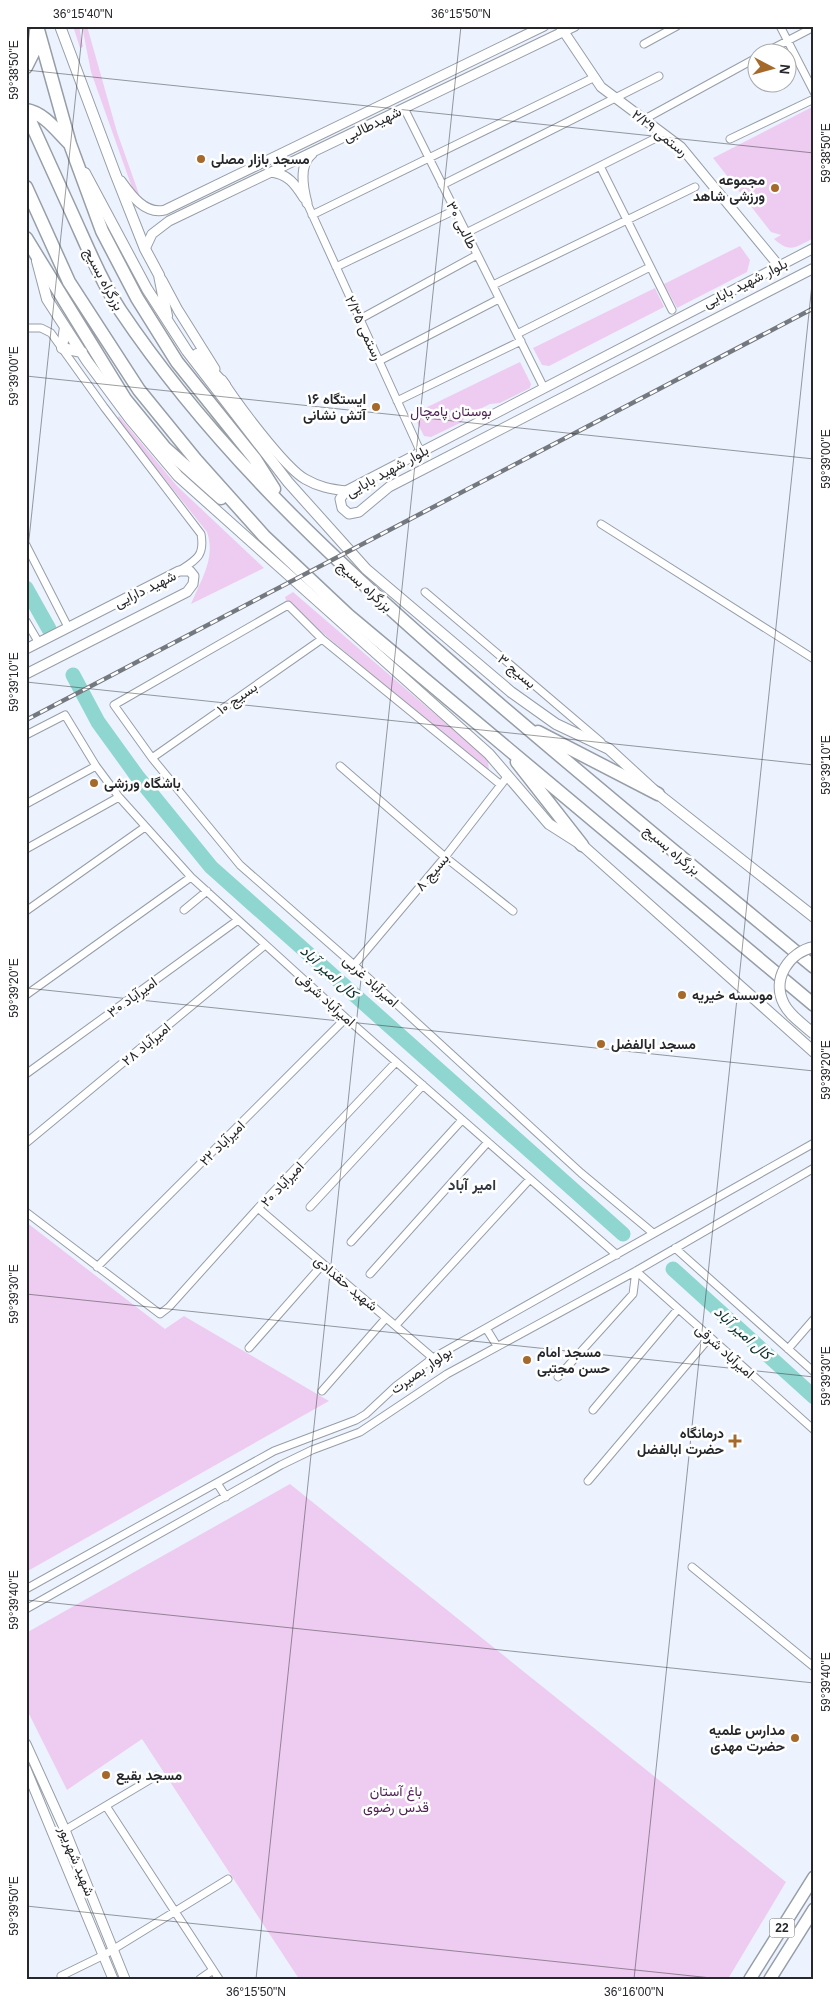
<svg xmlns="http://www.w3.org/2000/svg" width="840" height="2005" font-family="Arial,Vazirmatn,sans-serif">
<rect width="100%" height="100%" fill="#ecf3fe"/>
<path fill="#eeccf1" d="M73 26H79L83 47 80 48Z
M82 26H87L117 132 140 197 135 196 91 72Z
M814 106V238C795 247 791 254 774 239L781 235 771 232 713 158Z
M740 246 750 260 747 272 677 308 664 284Z
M655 288 664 307 549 366 542 365 533 348Z
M520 362 531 384 530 388 500 403 490 404 468 415 460 423 431 437 424 436 413 414Z
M119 416 177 486 264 568 191 604C201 580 216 558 207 532L117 419Z
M293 592 485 757 488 760 489 773 287 603 285 597Z
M26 1222 165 1329 184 1316 329 1401 26 1572Z
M290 1484 786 1882 728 1979H299L142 1739 67 1790 26 1708V1633Z"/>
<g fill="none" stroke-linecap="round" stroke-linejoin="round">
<path stroke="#8fd6d1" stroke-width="15" d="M26 588 49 629
M73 675 98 722 137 776 211 867 623 1234
M673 1269 814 1397"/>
<defs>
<path id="minor" d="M780 26 814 92
M644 44 677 26
M766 52 814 27
M404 108 543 386
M643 120 758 57
M730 139 814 99
M600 166 672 310
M442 185 659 76
M307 203 421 453
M312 215 593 78
M466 233 664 134
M336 267 455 210
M493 285 695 187
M360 319 477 255
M26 328H41L51 333 104 407 201 534C205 556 196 560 179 571
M517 334 650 267
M379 361 499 299
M397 401 521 341
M601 524 814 659
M26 545 68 627
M425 592 601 742
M26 621 39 643
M26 735 65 715 96 766 119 797 191 877 346 1018 617 1255
M152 758 322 639
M340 766 445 857 513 911
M501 785 322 639 288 605 114 705 152 758 240 865 354 965 581 1173 653 1233
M26 804 96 766
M26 849 119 797
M184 910 207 891
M26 911 145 827
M354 965 445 857 507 777
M26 995 191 877
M26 1074 238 920
M26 1143 265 945
M310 1207 423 1085
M258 1208 433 1358
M26 1212 160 1314 169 1307 258 1208 396 1062
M351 1242 462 1120
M675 1248 814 1372
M97 1267 346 1018
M636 1271 814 1430
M370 1274 488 1142
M396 1325 530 1179
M486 1328 497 1346
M249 1348 323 1264
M788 1349 814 1319
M558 1377 633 1294 636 1271
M322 1391 386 1318
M593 1410 678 1309
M588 1481 710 1337
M217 1483 226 1497
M692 1567 814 1667
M26 1589 274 1451 356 1420 366 1414 396 1386 433 1358 814 1143
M26 1609 281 1465 312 1450 360 1432 447 1374 636 1271 814 1168
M106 1806 219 1979
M65 1830 156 1776
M61 1976 104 1955 228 1879
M200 1979 213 1970"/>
<path id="tertiary" d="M560 26 601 87 681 147 779 266
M271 172C288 174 295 184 304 198
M121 181C131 195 145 215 165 210L544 26
M307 203C303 188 299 164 312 154
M814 248 346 491 340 499 342 508 349 514 359 512 389 487 814 268
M145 249 152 234 169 221 575 26
M162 280 178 310 215 369
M222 380C236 402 284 467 305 479 319 487 330 489 346 491
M26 649 179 571H190L194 576 193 584 187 592 26 674
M26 1744 65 1830 125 1979
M26 1769 113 1979"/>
<path id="secondary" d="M60 26 115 173 145 249 159 275 167 316
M85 173 147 289 187 351 288 482 366 569 511 692 556 724 609 749 658 794 814 917
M37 261 47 299 87 361 130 419 178 476 489 754 549 824 582 845 814 1052
M65 327 62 348 82 352
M197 354 225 385"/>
<path id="primary" d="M750 1979 814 1877
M770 1979 814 1909"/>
<path id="trunk" d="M37 26 70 144 102 231 137 298 177 362 255 459 274 489
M26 67 34 51 36 31
M26 110C44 113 56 130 69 143
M26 112C42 148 59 184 75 220 89 251 102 282 120 310 210 444 326 553 447 659 567 764 691 865 814 967
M26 187 69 282 139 390 196 460 264 536 348 615 814 1005
M26 238 125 399 165 448 221 498
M538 732 658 794
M517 762 582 845"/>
</defs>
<use href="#minor" stroke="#979ea7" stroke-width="9"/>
<use href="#tertiary" stroke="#979ea7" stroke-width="11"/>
<use href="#secondary" stroke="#979ea7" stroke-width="12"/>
<use href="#primary" stroke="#979ea7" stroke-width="14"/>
<use href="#trunk" stroke="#979ea7" stroke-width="15"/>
<use href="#minor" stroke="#fff" stroke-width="7"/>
<use href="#tertiary" stroke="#fff" stroke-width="9"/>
<use href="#secondary" stroke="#fff" stroke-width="10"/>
<use href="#primary" stroke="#fff" stroke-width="11"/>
<use href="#trunk" stroke="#fff" stroke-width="12"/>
<defs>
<path id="rail" d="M26 720 814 308"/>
</defs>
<use href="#rail" stroke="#74787f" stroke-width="4.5"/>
<use href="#rail" stroke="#fff" stroke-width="2.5" stroke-dasharray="8" stroke-linecap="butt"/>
<defs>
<path id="secondary-bridge" d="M814 947C789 952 771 979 784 1004 790 1016 804 1025 814 1034"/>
</defs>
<use href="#secondary-bridge" stroke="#979ea7" stroke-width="12" stroke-linecap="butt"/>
<use href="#secondary-bridge" stroke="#fff" stroke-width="10"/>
</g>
<path fill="none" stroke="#25272b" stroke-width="1" stroke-opacity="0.45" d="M26 70 814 153M26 376 814 459M26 568 83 26M26 682 814 765M26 988 814 1071M26 1294 814 1377M26 1600 814 1683M26 1906 721 1979M256 1979 461 26M634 1979 814 265"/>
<g fill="#a56a2b" stroke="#fff" stroke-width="2">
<circle cx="201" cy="159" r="5"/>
<circle cx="775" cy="188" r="5"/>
<circle cx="376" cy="407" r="5"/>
<circle cx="94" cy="783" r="5"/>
<circle cx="682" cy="995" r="5"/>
<circle cx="601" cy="1044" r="5"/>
<circle cx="527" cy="1360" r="5"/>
<path d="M732.5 1433.5h5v5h5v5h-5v5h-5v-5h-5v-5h5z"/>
<circle cx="795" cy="1738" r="5"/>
<circle cx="106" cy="1775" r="5"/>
</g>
<g text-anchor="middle" stroke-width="5" stroke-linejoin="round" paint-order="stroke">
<rect fill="#fff" stroke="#66686b" stroke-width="1" x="769.5" y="1918.5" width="25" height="19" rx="4"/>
<g font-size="12" font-weight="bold" fill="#25272b">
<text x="782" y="1932">22</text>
</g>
<g font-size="14" fill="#25272b" stroke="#fff">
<text transform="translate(372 124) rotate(-26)" y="5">شهیدطالبی</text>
<text transform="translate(660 133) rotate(38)" y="5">رستمی ۲/۲۹</text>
<text transform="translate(462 225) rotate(63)" y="5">طالبی ۳۰</text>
<text transform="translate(104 279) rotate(62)" y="5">بزرگراه بسیج</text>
<text transform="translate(745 283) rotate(-27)" y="5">بلوار شهید بابایی</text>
<text transform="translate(364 328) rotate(65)" y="5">رستمی ۲/۳۵</text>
<text transform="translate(387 471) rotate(-29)" y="5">بلوار شهید بابایی</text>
<text transform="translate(365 586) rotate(42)" y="5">بزرگراه بسیج</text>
<text transform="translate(145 589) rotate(-26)" y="5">شهید دارایی</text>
<text transform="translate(517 671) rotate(40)" y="5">بسیج ۳</text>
<text transform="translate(237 698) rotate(-35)" y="5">بسیج ۱۰</text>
<text transform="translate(672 850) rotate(40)" y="5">بزرگراه بسیج</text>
<text transform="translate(432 872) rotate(-50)" y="5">بسیج ۸</text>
<text transform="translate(371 981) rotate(42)" y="5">امیرآباد غربی</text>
<text transform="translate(132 997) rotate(-36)" y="5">امیرآباد ۳۰</text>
<text transform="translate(326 999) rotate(42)" y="5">امیرآباد شرقی</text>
<text transform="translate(146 1044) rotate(-40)" y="5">امیرآباد ۲۸</text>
<text transform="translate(222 1143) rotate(-45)" y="5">امیرآباد ۲۲</text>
<text transform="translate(282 1184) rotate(-47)" y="5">امیرآباد ۲۰</text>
<text transform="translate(346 1283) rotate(40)" y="5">شهید حقدادی</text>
<text transform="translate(725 1351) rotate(42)" y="5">امیرآباد شرقی</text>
<text transform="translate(421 1370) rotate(-35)" y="5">بولوار بصیرت</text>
<text transform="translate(77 1861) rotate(68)" y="5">شهید شهریور</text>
</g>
<g font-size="14" font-weight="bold" fill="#25272b" stroke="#fff" text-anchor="start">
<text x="211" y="164">مسجد بازار مصلی</text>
<text x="765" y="185" text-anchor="end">مجموعه<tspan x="765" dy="16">ورزشی شاهد</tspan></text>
<text x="366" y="404" text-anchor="end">ایستگاه ۱۶<tspan x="366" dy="16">آتش نشانی</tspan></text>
<text x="104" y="788">باشگاه ورزشی</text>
<text x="692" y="1000">موسسه خیریه</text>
<text x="611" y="1049">مسجد ابالفضل</text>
<text x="537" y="1357">مسجد امام<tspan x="537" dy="16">حسن مجتبی</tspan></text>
<text x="724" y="1438" text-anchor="end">درمانگاه<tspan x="724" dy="16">حضرت ابالفضل</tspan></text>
<text x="785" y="1735" text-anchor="end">مدارس علمیه<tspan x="785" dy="16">حضرت مهدی</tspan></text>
<text x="116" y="1780">مسجد بقیع</text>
</g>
<g font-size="14" fill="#502255" stroke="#fff">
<text x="451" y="416">بوستان پامچال</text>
<text x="396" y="1796">باغ آستان<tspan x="396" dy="16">قدس رضوی</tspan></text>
</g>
<g font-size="15" font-style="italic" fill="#0c2f2e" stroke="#fff">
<text transform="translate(329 972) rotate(42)" y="5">کال امیر آباد</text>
<text transform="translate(743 1333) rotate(42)" y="5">کال امیر آباد</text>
</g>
<g font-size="15" font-weight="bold" fill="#31373e" stroke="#fff">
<text x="472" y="1190">امیر آباد</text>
</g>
</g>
<rect width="840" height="2005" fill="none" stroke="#ffffff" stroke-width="55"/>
<g transform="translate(772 68) rotate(96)"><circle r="24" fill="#ffffff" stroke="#a8a9aa"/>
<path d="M0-4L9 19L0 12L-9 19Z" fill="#a56a2b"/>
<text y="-8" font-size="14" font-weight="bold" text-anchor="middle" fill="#25272b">N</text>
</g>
<rect x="28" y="28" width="784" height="1950" fill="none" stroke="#25272b" stroke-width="2"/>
<g font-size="12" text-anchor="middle" fill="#25272b">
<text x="83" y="18">36°15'40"N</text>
<text x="461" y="18">36°15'50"N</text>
<text transform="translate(14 70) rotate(-90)" y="4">59°38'50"E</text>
<text transform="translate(826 153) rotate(-90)" y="4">59°38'50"E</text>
<text transform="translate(14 376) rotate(-90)" y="4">59°39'00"E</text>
<text transform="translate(826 459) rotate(-90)" y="4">59°39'00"E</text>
<text transform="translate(14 682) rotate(-90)" y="4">59°39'10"E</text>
<text transform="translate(826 765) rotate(-90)" y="4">59°39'10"E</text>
<text transform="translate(14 988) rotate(-90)" y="4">59°39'20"E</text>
<text transform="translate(826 1070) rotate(-90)" y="4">59°39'20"E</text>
<text transform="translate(14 1294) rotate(-90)" y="4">59°39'30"E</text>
<text transform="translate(826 1376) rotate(-90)" y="4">59°39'30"E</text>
<text transform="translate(14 1600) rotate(-90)" y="4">59°39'40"E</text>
<text transform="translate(826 1682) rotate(-90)" y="4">59°39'40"E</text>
<text transform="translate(14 1906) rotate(-90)" y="4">59°39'50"E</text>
<text x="256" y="1996">36°15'50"N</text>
<text x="634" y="1996">36°16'00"N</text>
</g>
</svg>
